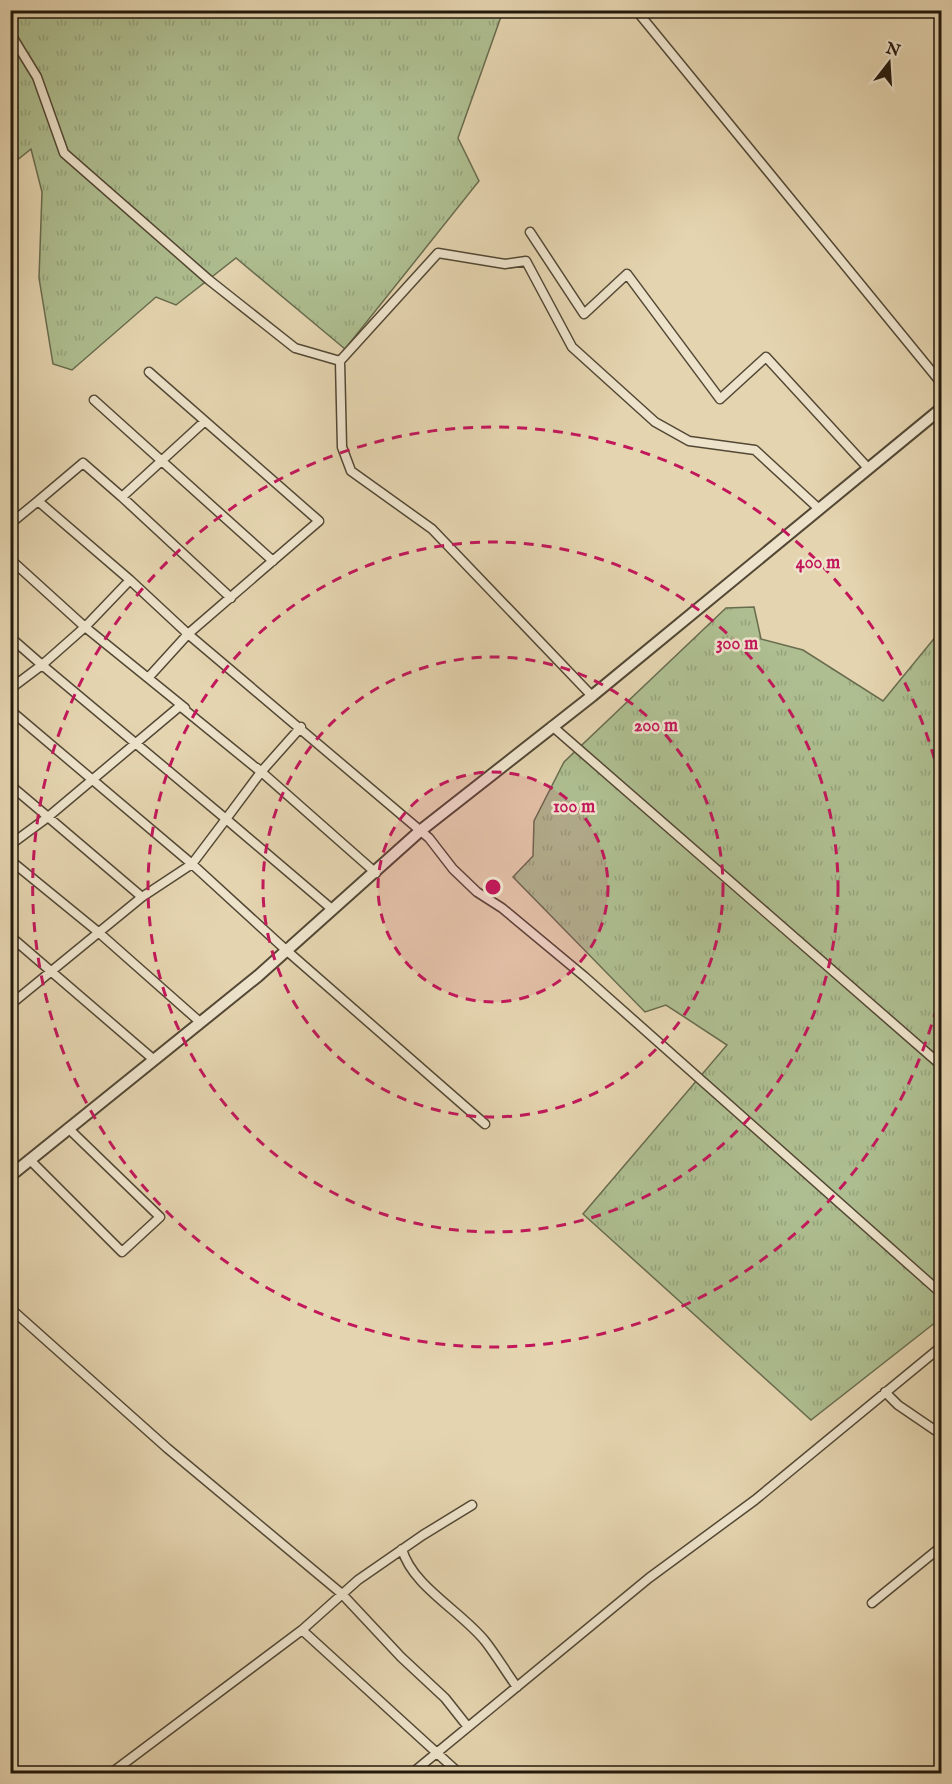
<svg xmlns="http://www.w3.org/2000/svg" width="952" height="1784" font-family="'IM FELL English',serif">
<defs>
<pattern id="grass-tufts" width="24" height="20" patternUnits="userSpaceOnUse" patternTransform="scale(1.5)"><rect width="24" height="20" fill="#aebe90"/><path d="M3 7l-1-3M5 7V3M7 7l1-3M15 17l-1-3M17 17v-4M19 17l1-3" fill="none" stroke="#95a37b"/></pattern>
</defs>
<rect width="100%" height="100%" fill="#e4d4af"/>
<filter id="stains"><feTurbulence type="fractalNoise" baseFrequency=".00333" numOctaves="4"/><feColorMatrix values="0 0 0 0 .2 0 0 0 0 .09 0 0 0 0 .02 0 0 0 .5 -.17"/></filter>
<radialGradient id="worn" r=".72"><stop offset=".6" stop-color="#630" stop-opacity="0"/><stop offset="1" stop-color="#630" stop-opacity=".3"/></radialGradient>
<path fill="url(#grass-tufts)" stroke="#686c4e" stroke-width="1.5" d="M11 11H503L458 138 479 181 345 349 236 258 176 305 156 297 72 370 53 364 39 278 42 192 31 149 11 165Z
M754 607 761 639 803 650 883 701 941 630V1318L811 1420 583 1214 727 1045 666 1005 645 1012 513 877 533 856 534 821 564 762 726 608Z"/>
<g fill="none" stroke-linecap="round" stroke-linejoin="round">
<defs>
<path id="minor" d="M636 10 942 384
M10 33 37 77 64 153 209 280 295 348 340 361
M530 232 584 314 627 274 720 399 766 357 868 468
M149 372 319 521 188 634 429 838 453 869 477 892 502 908 585 977 942 1294
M94 400 273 561
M205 421 122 497 231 598
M38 501 83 463 122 497
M10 524 38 501 130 580 85 627 10 559
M10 637 42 665 85 627 148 678 188 634 130 580
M148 678 185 708
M10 689 42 665 226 819 261 772 180 706 48 817 142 897 10 1005
M592 696 432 529 351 471 342 447 340 361 438 253 505 264 526 261 572 347 655 422 689 441 755 450 818 508
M10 710 192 864 226 819 333 910
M552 726 942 1066
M257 768 376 873
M261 772 301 727
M10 785 48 817 10 845
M10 860 97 931 200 1022
M142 897 192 864 286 950 485 1124
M10 936 153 1059
M30 1160 122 1252 160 1217 68 1128
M10 1308 167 1448 342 1594 401 1657 445 1698 468 1727
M885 1392 898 1405 942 1435
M402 1549C412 1586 461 1611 485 1641 496 1655 506 1672 517 1687
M872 1603 942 1546
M110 1774 302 1630
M411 1774 649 1578 755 1500 942 1346
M460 1774 302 1630 358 1580 423 1535 472 1505"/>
<path id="tertiary" d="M10 1176 258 976 420 831 592 696 942 408"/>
</defs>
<use href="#minor" stroke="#534835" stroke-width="11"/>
<use href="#tertiary" stroke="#534835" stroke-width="14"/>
<use href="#minor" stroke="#ede3cb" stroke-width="8"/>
<use href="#tertiary" stroke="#ede3cb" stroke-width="10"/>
</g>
<circle cx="493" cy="887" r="115" fill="#c2185b" fill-opacity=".12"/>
<g fill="none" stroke="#c2185b" stroke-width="3" stroke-dasharray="10 8">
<circle cx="493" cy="887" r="115"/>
<circle cx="493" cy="887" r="230"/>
<circle cx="493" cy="887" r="345"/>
<path d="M941 990A460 460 0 1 1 941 784"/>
</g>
<circle cx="493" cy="887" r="9" fill="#c2185b" stroke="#ede3cb" stroke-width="3"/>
<g font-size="18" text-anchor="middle" font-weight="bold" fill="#c2185b" stroke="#ede3cb" stroke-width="5" stroke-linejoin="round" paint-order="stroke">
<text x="818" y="568">400 m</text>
<text x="737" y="649">300 m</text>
<text x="656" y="731">200 m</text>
<text x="574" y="812">100 m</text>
</g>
<rect width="952" height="1784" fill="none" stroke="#e4d4af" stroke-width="36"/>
<rect x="12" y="12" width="928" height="1760" fill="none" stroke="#23190c" stroke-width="3"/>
<rect x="18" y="18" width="916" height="1748" fill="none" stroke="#23190c" stroke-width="1.5"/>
<g transform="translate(889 63) rotate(17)" stroke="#ede3cb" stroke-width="4.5" paint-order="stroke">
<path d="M0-4.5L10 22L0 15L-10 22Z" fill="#23190c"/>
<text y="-9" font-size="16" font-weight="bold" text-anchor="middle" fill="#23190c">N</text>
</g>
<rect width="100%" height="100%" filter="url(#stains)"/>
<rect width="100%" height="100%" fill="url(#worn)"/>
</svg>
